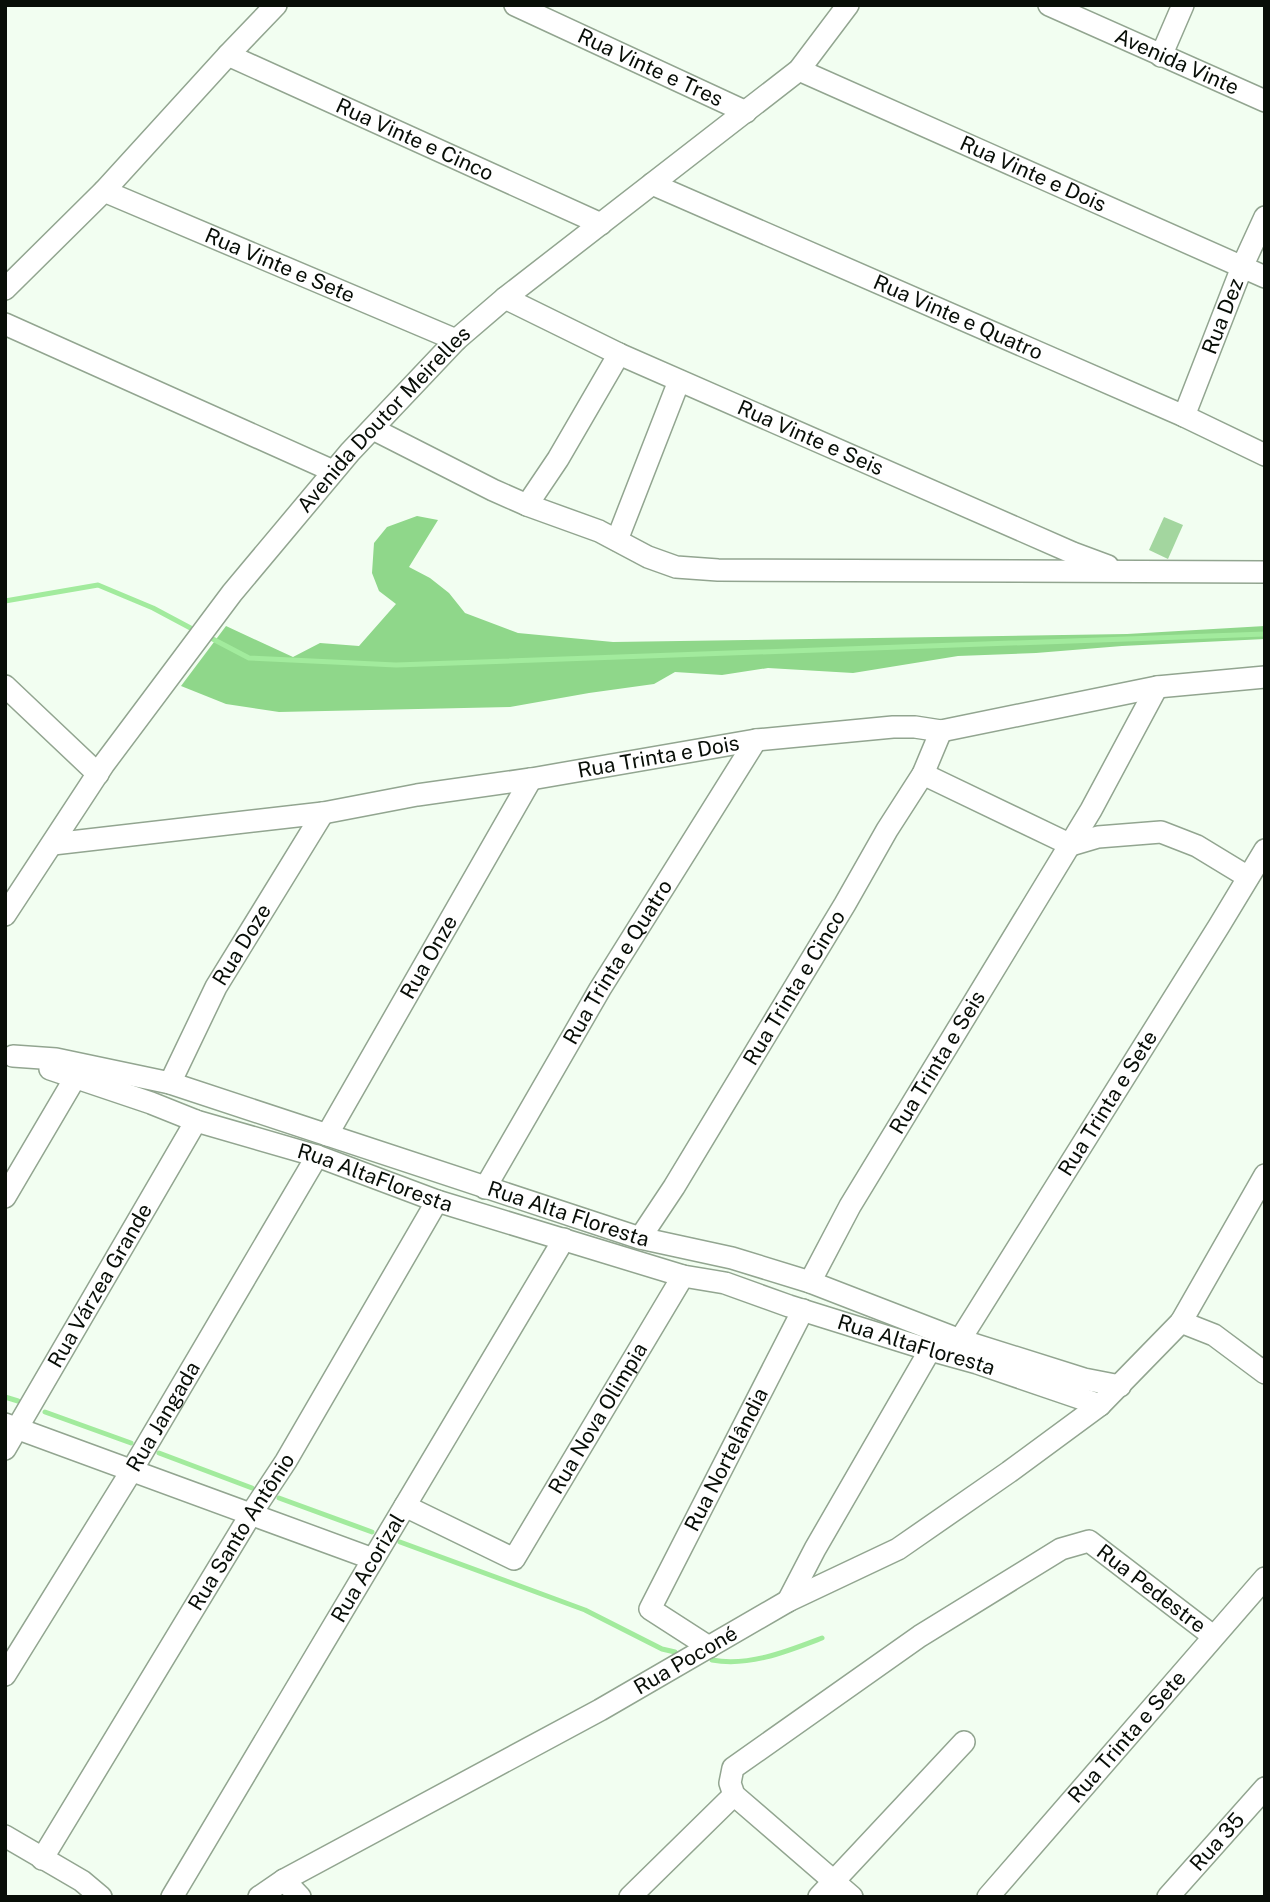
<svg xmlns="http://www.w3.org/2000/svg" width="1270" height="1902" font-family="'Public Sans',sans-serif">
<rect width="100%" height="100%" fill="#f2fef1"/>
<path fill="#a3d69f" d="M1164 517 1183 525 1168 559 1149 550Z"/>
<path fill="#8fd78a" d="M417 516 438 520 409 567 430 578 449 593 465 613 518 633 613 642 1127 634 1265 626V639L1122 646 1036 653 958 656 853 673 768 668 722 675 675 672 654 684 589 693 510 707 279 712 226 704 181 686 226 626 293 657 320 643 359 646 396 604 379 591 372 573 374 543 387 527Z"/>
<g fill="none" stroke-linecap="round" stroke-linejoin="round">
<path stroke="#a2eb9d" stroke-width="5" d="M5 601 98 585 153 608 198 632
M207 636 249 658 396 665 1265 634
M5 1397 18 1401
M45 1412 131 1443
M159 1453 252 1488
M279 1498 372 1532
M400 1542 585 1610 662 1649 675 1652
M712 1660C749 1667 788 1651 822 1638"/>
<defs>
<g id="minor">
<path id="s1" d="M515 5 746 112"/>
<path id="s2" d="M1049 5 1265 101"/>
<path id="s3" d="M228 55 601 224"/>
<path d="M1161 56 1183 5"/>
<path id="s4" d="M799 70 1265 277"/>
<path id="s5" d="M652 184 1184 416 1265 455"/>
<path id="s6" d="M104 191 456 340"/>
<path d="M5 289 104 191 228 55 276 5"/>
<path id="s7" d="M505 298 619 354 1073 553 1108 566"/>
<path d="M5 324 333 471"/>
<path id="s8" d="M1184 416 1242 267 1265 217"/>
<path d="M373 429 493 490 527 505 558 459 619 354"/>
<path d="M527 505 599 531 648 557 676 567 718 570 1265 572"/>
<path d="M617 540 679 381"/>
<path d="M5 686 98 774"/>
<path d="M923 774 1071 845 1098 837 1161 832 1197 846 1248 877"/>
<path id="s9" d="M53 844 323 813 417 795 531 779 756 740 893 727H915L941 731 1157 687 1265 677"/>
<path id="s10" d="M5 915 104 764 232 593 350 452 456 340 505 298 799 70 848 5"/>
<path id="s11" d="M13 1056 56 1059 170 1083 640 1238 732 1258 810 1282 960 1340 1084 1379 1120 1386"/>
<path id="s12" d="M50 1069 151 1103 196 1121 317 1156 437 1201 683 1276 725 1283 789 1306 930 1350 977 1363 1100 1405"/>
<path id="s13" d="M170 1083 216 987 323 813"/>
<path id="s14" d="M327 1135 531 779"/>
<path id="s15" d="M485 1188 600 989 756 740"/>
<path d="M5 1197 75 1078"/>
<path id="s16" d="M640 1238 674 1187 845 904 887 830 923 774 941 731"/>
<path id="s17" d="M810 1282 850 1206 1091 810 1157 687"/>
<path d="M1181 1322 1214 1335 1265 1373"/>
<path id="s18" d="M953 1351 1219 926 1265 850"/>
<path d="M5 1424 373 1559"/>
<path id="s19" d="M5 1449 196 1121"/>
<path id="s20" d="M405 1506 514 1559 683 1276"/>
<path d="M788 1601 815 1549 930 1350"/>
<path id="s21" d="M709 1647 650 1609 803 1310"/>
<path id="s22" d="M5 1675 132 1470 317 1156"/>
<path d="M5 1836 82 1881 101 1897"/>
<path id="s23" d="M42 1859 251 1514 286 1461 437 1201"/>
<path d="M284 1880 300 1897"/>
<path id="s24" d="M172 1897 564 1239"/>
<path id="s25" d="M259 1897 284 1880 600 1710 788 1601 898 1549 1009 1472 1100 1405 1181 1322 1265 1175"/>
<path d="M630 1897 734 1795"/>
<path d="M819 1897 964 1742"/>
<path id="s26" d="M852 1897 734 1795 730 1783 733 1768 920 1636 1061 1549 1089 1541 1213 1636"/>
<path id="s27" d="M988 1897 1265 1578"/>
<path id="s28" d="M1168 1897 1265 1788"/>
</g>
</defs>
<use href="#minor" stroke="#92a590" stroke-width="24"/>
<use href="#minor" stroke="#fff" stroke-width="21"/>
</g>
<g text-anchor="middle" stroke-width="7" stroke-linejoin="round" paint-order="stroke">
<g font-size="21" fill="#080e07" stroke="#f2fef1">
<text dy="7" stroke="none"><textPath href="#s2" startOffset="140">Avenida Vinte</textPath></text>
<text dy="7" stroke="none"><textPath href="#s1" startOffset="149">Rua Vinte e Tres</textPath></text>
<text dy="7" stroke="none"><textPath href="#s3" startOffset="205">Rua Vinte e Cinco</textPath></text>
<text dy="7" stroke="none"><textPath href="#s4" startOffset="256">Rua Vinte e Dois</textPath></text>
<text dy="7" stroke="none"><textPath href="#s6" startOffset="191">Rua Vinte e Sete</textPath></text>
<text dy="7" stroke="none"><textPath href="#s8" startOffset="107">Rua Dez</textPath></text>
<text dy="7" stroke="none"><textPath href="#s5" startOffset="334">Rua Vinte e Quatro</textPath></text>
<text dy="7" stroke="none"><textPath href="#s10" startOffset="625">Avenida Doutor Meirelles</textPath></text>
<text dy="7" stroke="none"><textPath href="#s7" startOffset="336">Rua Vinte e Seis</textPath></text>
<text dy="7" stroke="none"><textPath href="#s9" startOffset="612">Rua Trinta e Dois</textPath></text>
<text dy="7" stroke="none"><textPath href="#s13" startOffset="156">Rua Doze</textPath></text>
<text dy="7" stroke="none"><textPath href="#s14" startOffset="205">Rua Onze</textPath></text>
<text dy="7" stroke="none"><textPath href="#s15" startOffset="262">Rua Trinta e Quatro</textPath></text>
<text dy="7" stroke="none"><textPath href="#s16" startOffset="294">Rua Trinta e Cinco</textPath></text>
<text dy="7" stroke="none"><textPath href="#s17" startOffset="254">Rua Trinta e Seis</textPath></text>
<text dy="7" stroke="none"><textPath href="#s18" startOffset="292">Rua Trinta e Sete</textPath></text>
<text dy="7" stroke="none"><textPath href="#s12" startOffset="343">Rua AltaFloresta</textPath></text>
<text dy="7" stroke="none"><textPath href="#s11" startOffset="579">Rua Alta Floresta</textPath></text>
<text dy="7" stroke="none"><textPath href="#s19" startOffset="189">Rua Várzea Grande</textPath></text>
<text dy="7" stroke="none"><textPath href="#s12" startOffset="910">Rua AltaFloresta</textPath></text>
<text dy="7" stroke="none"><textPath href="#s22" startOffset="303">Rua Jangada</textPath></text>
<text dy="7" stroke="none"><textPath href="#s20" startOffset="285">Rua Nova Olimpia</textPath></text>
<text dy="7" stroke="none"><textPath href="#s21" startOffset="238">Rua Nortelândia</textPath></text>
<text dy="7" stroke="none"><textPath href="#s23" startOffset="383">Rua Santo Antônio</textPath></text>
<text dy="7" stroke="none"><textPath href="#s24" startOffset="383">Rua Acorizal</textPath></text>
<text dy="7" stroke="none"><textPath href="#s26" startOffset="686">Rua Pedestre</textPath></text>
<text dy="7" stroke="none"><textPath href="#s25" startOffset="488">Rua Poconé</textPath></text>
<text dy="7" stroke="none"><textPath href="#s27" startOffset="212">Rua Trinta e Sete</textPath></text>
<text dy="7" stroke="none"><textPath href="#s28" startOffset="74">Rua 35</textPath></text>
</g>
</g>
<rect width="1270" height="1902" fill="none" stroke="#080e07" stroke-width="14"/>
</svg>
